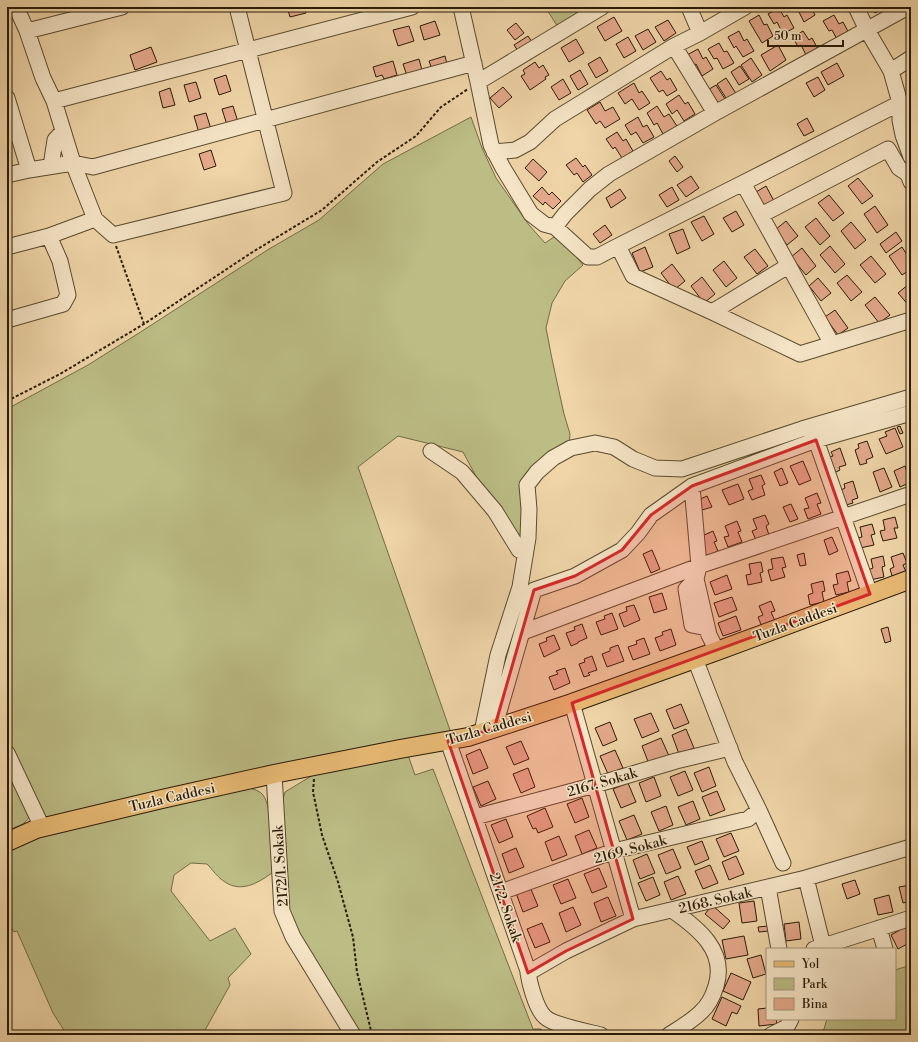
<svg xmlns="http://www.w3.org/2000/svg" width="918" height="1042" font-family="'Libre Bodoni',serif">
<rect width="100%" height="100%" fill="#efd5a8"/>
<filter id="stains"><feTurbulence type="fractalNoise" baseFrequency=".005" numOctaves="4"/><feColorMatrix values="0 0 0 0 .2 0 0 0 0 .09 0 0 0 0 .02 0 0 0 .5 -.17"/></filter>
<radialGradient id="worn" r=".72"><stop offset=".6" stop-color="#630" stop-opacity="0"/><stop offset="1" stop-color="#630" stop-opacity=".3"/></radialGradient>
<path fill="#bcbc85" stroke="#726c46" d="M545 7H594L560 30Z
M471 117 482 148 496 178 529 225 545 243 554 237 566 244 583 265 565 281 552 303 546 328 552 359 564 414 570 434 569 446 528 486 524 544 478 480 463 452 398 436 358 467 451 733 422 736 44 818 7 746V409L88 365 139 333 269 249 319 220 383 164Z
M408 755 415 775 433 769 533 1029H541L543 1035 357 1034 312 965 286 904 281 806 285 792 313 775Z
M7 761 29 817C25 825 16 827 7 830Z
M249 788C254 789 260 791 263 795 272 806 274 854 276 870 261 881 243 894 225 882 218 878 212 869 207 864L191 863 174 875 171 891 210 941 235 928 251 954 228 978 230 985 204 1032 200 1035H67L53 1013 17 931 14 932 7 921V847L30 838Z
M911 965V1035H818L824 1029 827 1019H895V970Z"/>
<path fill="#e4a88b" stroke="#291b06" d="M287 7H304L306 13 290 17Z
M792 7H811L815 15 804 22 798 10 795 12Z
M872 7H886L875 13Z
M779 8 784 17 787 15 794 28 783 34 777 22 774 24 768 14Z
M759 15 764 25 767 24 773 36 762 43 749 21Z
M834 15 839 24 843 22 850 35 838 41 832 30 829 31 823 21Z
M614 17 622 31 605 41 597 27Z
M668 20 676 33 664 41 655 27Z
M435 21 440 35 424 40 420 26Z
M516 23 524 33 515 40 507 30Z
M409 26 414 41 398 46 393 30Z
M648 29 656 42 643 50 635 36Z
M739 31 744 41 747 39 754 51 743 57 736 46 734 48 728 37Z
M803 31 809 40 812 38 819 51 807 57 801 45 798 47 793 37Z
M528 36 534 45 520 54 514 45Z
M628 37 636 51 624 58 616 44Z
M576 39 584 53 569 62 561 48Z
M719 43 724 52 727 51 734 63 723 69 717 58 714 59 708 49Z
M778 45 786 60 770 71 761 55Z
M151 47 157 62 135 70 130 55Z
M698 49 703 59 706 57 713 69 702 76 696 64 693 66 687 55Z
M445 56 448 68 433 72 429 61Z
M600 57 608 71 596 78 588 64Z
M751 58 762 75 752 82 741 65Z
M419 59 423 74 408 79 403 64Z
M393 61 397 75 384 79 382 75 376 77 373 67Z
M535 62 539 68 543 65 549 75 545 77 546 79 530 90 521 76 525 74 523 70Z
M837 63 844 76 828 85 821 72Z
M740 66 749 79 739 85 731 72Z
M580 70 588 84 578 90 570 76Z
M661 71 667 80 670 78 677 90 667 96 663 90 659 92 650 78Z
M226 75 231 91 219 95 214 79Z
M818 77 825 90 814 97 806 83Z
M726 78 737 95 728 101 717 84Z
M563 79 571 93 559 100 551 87Z
M196 82 201 98 189 102 184 85Z
M634 83 639 93 642 91 650 103 639 110 632 99 625 104 618 93Z
M716 85 727 102 717 108 706 91Z
M503 87 512 97 499 108 490 98Z
M170 88 175 105 163 108 159 92Z
M679 95 685 104 688 102 695 114 684 121 677 110 672 114 666 104Z
M600 102 605 111 613 107 620 119 605 128 600 121 596 124 587 110Z
M233 106 238 122 227 125 222 109Z
M657 106 664 117 669 114 677 126 663 134 657 123 654 125 647 113Z
M206 113 211 129 199 133 194 116Z
M638 117 643 127 647 125 654 137 643 143 636 132 631 135 625 125Z
M807 118 814 131 804 136 797 124Z
M617 132 623 141 626 139 633 151 622 158 615 147 613 149 606 139Z
M211 150 216 166 204 170 199 154Z
M675 156 683 167 677 172 669 161Z
M576 158 583 167 585 165 592 175 583 182 577 173 574 175 566 165Z
M533 159 547 172 539 181 525 168Z
M691 176 699 188 686 197 677 185Z
M858 178 873 196 862 204 848 186Z
M766 186 774 201 764 207 756 192Z
M542 187 549 195 552 192 561 201 553 209 545 202 543 205 533 196Z
M672 187 679 200 667 207 659 195Z
M620 189 626 198 611 208 606 198Z
M829 195 844 213 833 221 818 203Z
M875 206 888 225 877 233 864 214Z
M736 211 744 225 732 232 723 218Z
M704 216 714 234 702 241 691 222Z
M816 218 830 236 820 245 805 227Z
M786 221 798 236 787 245 775 230Z
M851 222 866 240 855 249 841 231Z
M605 225 612 235 600 243 593 234Z
M683 229 690 248 677 254 669 234Z
M896 232 902 241 886 253 880 244Z
M830 246 845 264 835 273 820 255Z
M645 247 653 267 640 272 632 253Z
M902 247 911 261V269L902 275 889 256Z
M802 248 816 266 806 275 791 257Z
M755 249 768 266 757 274 744 257Z
M871 256 886 274 875 283 860 265Z
M724 261 737 278 726 287 713 270Z
M672 264 685 281 674 290 661 273Z
M847 275 862 292 851 301 837 283Z
M702 277 715 294 704 303 691 286Z
M818 278 831 293 821 301 809 286Z
M909 284 911 287V308L898 293Z
M875 297 890 315 879 323 865 305Z
M835 310 848 328 838 335 825 317Z
M900 426 903 433 900 434 897 427Z
M895 428 903 447 886 454 879 439 887 436 885 432Z
M867 441 873 457 866 460 867 463 860 465 855 450 859 448 858 444Z
M840 448 846 465 839 467 840 470 834 473 829 457 833 456 831 452Z
M803 461 811 480 799 485 790 466Z
M905 466 911 482 900 487 894 471Z
M782 468 788 483 780 486 774 472Z
M884 468 892 487 880 492 873 472Z
M761 475 765 484 762 486 765 495 752 500 748 491 753 489 749 479Z
M853 481 858 498 852 500 853 503 846 505 841 490 845 488 844 484Z
M738 484 744 499 729 505 722 490Z
M817 493 821 503 817 504 821 514 808 519 804 509 809 508 805 498Z
M707 496 712 507 702 510 698 500Z
M791 504 798 519 790 522 783 507Z
M765 515 769 524 766 526 769 535 756 540 752 531 757 529 753 519Z
M895 517 898 528H894L897 538 883 541 880 531 885 530 883 520Z
M737 521 741 531 738 532 742 542 728 547 724 537 729 536 725 526Z
M872 524 875 534 871 535 874 545 860 548 857 538 862 537 860 527Z
M713 531 717 541 714 542 718 551 705 557 701 547 705 545 702 536Z
M832 537 838 551 829 555 824 540Z
M652 550 660 569 651 573 643 554Z
M804 553 806 565 800 566 797 555Z
M903 553 907 563 903 565 907 574 893 579 890 569 894 567 891 557Z
M883 556 885 566 882 567 884 577 870 580 868 570 873 568 871 559Z
M783 557 786 567 782 568 785 577 771 581 768 570 773 569 771 559Z
M761 562 763 572 760 573 762 582 748 585 746 575 751 574 749 564Z
M848 571 851 581 847 582 849 592 836 595 833 585 838 584 836 574Z
M727 575 732 589 715 595 710 582Z
M823 581 825 591 822 592 824 602 810 605 808 595 813 593 811 584Z
M662 593 667 609 654 613 649 597Z
M732 597 737 610 719 617 714 603Z
M771 601 775 611 771 612 775 621 762 627 758 617 763 615 759 606Z
M634 605 640 620 624 627 619 614 627 611 626 607Z
M612 613 618 629 601 635 596 622 605 619 604 616Z
M736 616 741 630 723 636 718 623Z
M582 624 587 638 578 642V643L571 646 566 633 575 630 574 627Z
M888 627 891 641 885 643 881 629Z
M671 629 676 645 660 651 655 638 663 635 662 632Z
M554 635 560 649 544 657 539 644 547 641 546 638Z
M644 638 650 654 633 660 628 647 637 644 636 641Z
M618 645 624 661 607 667 602 654 610 651V648Z
M592 656 597 670 588 673 590 675 584 677 579 664 585 662 584 659Z
M565 668 570 683 554 690 549 677 558 674 556 671Z
M681 704 689 723 674 729 666 710Z
M651 713 659 731 642 738 634 719Z
M610 722 617 740 603 746 595 728Z
M686 729 694 748 679 754 672 735Z
M661 738 669 756 649 764 642 746Z
M521 741 529 759 514 765 506 747Z
M480 749 488 768 473 774 466 755Z
M615 750 623 768 608 774 600 756Z
M709 767 716 786 702 792 694 773Z
M528 768 535 787 521 793 513 774Z
M685 771 693 790 678 796 670 777Z
M654 777 661 796 646 802 639 783Z
M488 781 496 799 481 806 473 787Z
M628 783 636 802 621 808 613 789Z
M717 791 725 810 710 816 702 797Z
M582 798 589 817 575 823 567 804Z
M693 801 700 819 686 825 678 807Z
M666 806 673 825 659 831 651 812Z
M545 808 553 827 538 833 536 828 533 829 527 816Z
M634 815 642 834 627 840 619 821Z
M506 819 513 837 499 843 491 825Z
M589 830 597 848 582 854 575 836Z
M731 833 739 851 724 857 716 839Z
M559 836 567 855 552 861 545 842Z
M702 841 709 859 695 865 687 847Z
M516 848 524 867 509 873 502 854Z
M673 849 681 868 666 874 658 855Z
M647 854 655 873 640 879 633 860Z
M736 856 744 874 729 880 722 862Z
M710 865 718 883 703 889 695 871Z
M599 868 607 887 592 893 584 874Z
M678 876 686 894 671 900 664 882Z
M653 877 660 895 646 901 638 883Z
M568 879 576 898 561 904 553 885Z
M855 880 860 894 847 899 842 884Z
M910 885 911 901 903 903 899 887Z
M530 887 538 906 523 912 516 893Z
M889 895 893 912 878 915 874 899Z
M608 897 616 916 601 922 594 903Z
M754 901 757 921 742 923 739 903Z
M712 905 730 921 723 929 705 914Z
M573 907 581 925 566 932 559 913Z
M799 922 801 939 786 941 784 924Z
M542 923 550 942 535 948 527 929Z
M769 926V931L759 932 758 927Z
M905 927 911 936V942L898 949 891 935Z
M744 936 748 955 726 959 722 940Z
M761 955 766 974 753 978 747 959Z
M731 973 751 982 743 1000 723 991Z
M722 997 741 1006 737 1014 732 1012 726 1026 712 1019Z
M767 1008V1019H776L777 1024 759 1026 758 1009Z"/>
<g fill="none" stroke-linecap="round" stroke-linejoin="round">
<defs>
<path id="minor" d="M16 7 27 31 43 78 54 101 73 163 95 219 113 235 284 193 237 7
M461 7 478 82 491 145 503 168 531 214 544 224 555 227 565 214 590 189 609 174 715 113 908 7
M689 7 700 33
M856 7 867 30 891 71 900 103V120L903 135 911 157
M27 31 122 7
M674 46 715 113
M891 71 911 58
M478 82 602 7
M7 98 29 170
M54 101 412 7
M900 103 743 183 618 246 633 276 712 312 800 354 911 320
M494 152 515 150 530 142 555 119 674 46 700 33 745 7
M51 166 55 140 63 131
M7 175 29 170 73 163 93 167 474 63
M743 183 832 344
M761 215 888 149 899 168 908 174 911 182
M555 227 588 257H597L618 246
M7 247 49 236 95 219
M712 312 788 266
M7 320 63 304 68 295 60 261 49 236
M816 440 870 594
M431 451 462 472 495 511 519 550 525 553
M692 486 699 566 696 579 709 635 717 651
M696 579 686 589 692 625 707 628
M523 632 699 566 911 494
M695 659 735 762 759 810 783 863
M572 703 633 919
M494 729 534 590 575 576 622 550 638 533 651 515 692 486 816 440 911 413
M482 732 498 655 520 587 528 538 529 509 527 485 537 472 553 458 571 448 595 443 614 447 633 459 655 468 682 469 802 429 911 397
M448 741 528 971C529 982 536 1009 545 1017 553 1025 589 1032 601 1035
M7 753 42 827
M274 774 282 911 293 937 353 1035
M475 817 595 785 676 761 730 748
M806 878 823 946
M768 887 779 949
M501 892 614 851 748 819 759 810
M879 928 885 949
M814 949 911 918
M528 973 566 951 633 919 806 878 911 847
M669 1035C680 1028 692 1021 701 1012 709 1005 713 996 716 986 727 951 698 928 672 910
M771 1035 787 1027 791 1019"/>
<path id="major" d="M7 842 36 829 162 799 274 774 400 749 468 737 572 703 717 651 911 579"/>
</defs>
<use href="#minor" stroke="#5a4a2e" stroke-width="17"/>
<use href="#major" stroke="#291b06" stroke-width="20"/>
<path stroke="#291b06" stroke-width="2" stroke-dasharray="3 2" stroke-linecap="butt" d="M116 246 144 324
M7 401 60 374 144 324 251 253 322 210 377 162 416 136 441 107 468 89
M314 779 313 792 322 835 338 882 353 937 357 972 372 1035"/>
<use href="#minor" stroke="#f5e4c6" stroke-width="15"/>
<use href="#major" stroke="#e8ba74" stroke-width="18"/>
</g>
<path fill="#d62828" fill-opacity="0.2" stroke="#d62828" stroke-width="3" stroke-linejoin="round" d="M816 440 870 594 572 703 633 919 566 951 528 973 448 741 494 729 534 590 575 576 622 550 651 515 692 486Z"/>
<g text-anchor="middle" stroke-width="3" stroke-linejoin="round" paint-order="stroke">
<g font-size="14" fill="#291b06" stroke="#f5e4c6">
<text transform="translate(795 622) rotate(-20)" y="5">Tuzla Caddesi</text>
<text transform="translate(489 728) rotate(-16)" y="5">Tuzla Caddesi</text>
<text transform="translate(602 782) rotate(-16)" y="5">2167. Sokak</text>
<text transform="translate(172 797) rotate(-13)" y="5">Tuzla Caddesi</text>
<text transform="translate(630 849) rotate(-15)" y="5">2169. Sokak</text>
<text transform="translate(280 866) rotate(-94)" y="5">2172/1. Sokak</text>
<text transform="translate(715 900) rotate(-13)" y="5">2168. Sokak</text>
<text transform="translate(506 907) rotate(71)" y="5">2172. Sokak</text>
</g>
</g>
<rect width="918" height="1042" fill="none" stroke="#efd5a8" stroke-width="24"/>
<rect x="8" y="8" width="902" height="1026" fill="none" stroke="#291b06" stroke-width="2"/>
<rect x="12" y="12" width="894" height="1018" fill="none" stroke="#291b06"/>
<rect x="766" y="948" width="130" height="72" fill="#f5e4c6" stroke="#a39479"/>
<rect x="774" y="961" width="20" height="6" fill="#e8ba74" stroke="#a39479"/>
<text x="802" y="968" font-size="12" fill="#291b06">Yol</text>
<rect x="774" y="978" width="20" height="12" fill="#bcbc85" stroke="#a39479"/>
<text x="802" y="988" font-size="12" fill="#291b06">Park</text>
<rect x="774" y="998" width="20" height="12" fill="#e4a88b" stroke="#a39479"/>
<text x="802" y="1008" font-size="12" fill="#291b06">Bina</text>
<path d="M768 40v6h75v-6" fill="none" stroke="#291b06" stroke-width="2"/>
<text x="774" y="40" font-size="12" fill="#291b06" stroke="#f5e4c6" stroke-width="3" paint-order="stroke">50 m</text>
<rect width="100%" height="100%" filter="url(#stains)"/>
<rect width="100%" height="100%" fill="url(#worn)"/>
</svg>
